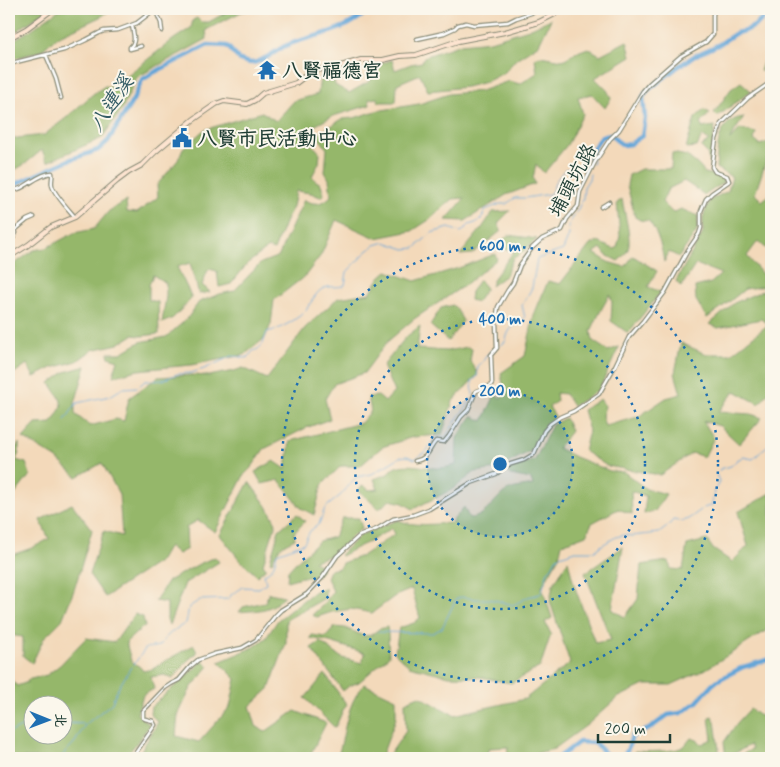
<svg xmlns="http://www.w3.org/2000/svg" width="780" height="767" font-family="Mynerve,'LXGW WenKai TC',sans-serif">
<rect width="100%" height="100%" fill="#fbf7ec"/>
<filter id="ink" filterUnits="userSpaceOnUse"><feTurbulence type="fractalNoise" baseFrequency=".02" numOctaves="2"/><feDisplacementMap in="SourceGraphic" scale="10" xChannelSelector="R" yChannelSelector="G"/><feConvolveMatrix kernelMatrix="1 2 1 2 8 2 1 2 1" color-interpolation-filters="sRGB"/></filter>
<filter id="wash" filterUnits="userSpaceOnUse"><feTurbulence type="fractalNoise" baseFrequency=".0096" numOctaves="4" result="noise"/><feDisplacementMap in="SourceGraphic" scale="20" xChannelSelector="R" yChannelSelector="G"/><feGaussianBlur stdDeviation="1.12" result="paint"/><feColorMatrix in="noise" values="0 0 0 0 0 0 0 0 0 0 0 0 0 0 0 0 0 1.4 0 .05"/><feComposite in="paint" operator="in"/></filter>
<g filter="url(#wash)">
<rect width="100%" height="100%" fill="#f3d9ba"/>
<path fill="#95b76b" stroke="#5a7a50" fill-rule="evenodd" d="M9 9H49L9 36Z
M60 9H112L102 16 57 37 41 51 9 60V43L32 29Z
M225 9H254L241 12 206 30 207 39 137 77 122 109 102 138 47 162 42 150 25 164 9 173V139L44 135 66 118 93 94 105 86 112 87 174 39 191 28 193 20 197 18 201 22H209L225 13 223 10Z
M551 19 539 44 516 59 505 72 486 82 466 87 428 91 420 74 397 84 396 102H379L377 98 369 99 370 105 333 116 310 128 311 143 320 153 319 163 312 176 316 181 321 184 324 195 320 197 311 193 296 191 293 207 287 218 274 250 268 248 248 263 231 284 219 287 217 271 209 269 207 272 202 285 210 292 199 294 190 263 177 267 192 298 173 318 162 323 166 296V283L153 275 149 285V300L158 302 159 334 141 336 133 335 118 344 92 350 77 361 52 368 34 377 27 364 13 374 14 385 9 389V268L34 250 46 248 74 233 94 229 109 211 126 201 127 212 137 213 158 197 157 185 178 160 183 148 204 130 262 112 276 121 294 101 318 94 320 77 333 74 335 85 349 93 370 81 382 63 392 60 395 70 411 64 422 62 424 57 461 44 490 41 529 29Z
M627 41 631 56 595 78 607 90 611 98 605 108 592 94 578 97 583 114 567 145 544 173 536 164 533 178 535 184 506 195 465 221 446 220 465 198 453 199 429 220 412 231 376 238 336 220 321 255 305 276 274 300 271 324 265 338 244 355 191 365 138 370 113 376 118 360 109 357 108 353H121L140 342 166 337 187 319 199 302 220 294 234 291 261 263 279 256 285 241 304 200C315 205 322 205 331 196L329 179 325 172 327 149 317 135 342 119 354 118 376 111 419 104 449 94 481 91 509 81 520 84 537 73 535 58 540 56 563 60 575 53 588 48 600 55Z
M771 47V72L760 71 767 51Z
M741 82 751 91 722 113 717 116 714 113 731 89Z
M704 110 710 113 701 123 702 128 715 126 710 164 707 153 701 147 709 141 702 136 697 147 686 148 695 118Z
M744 117 731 137 730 140 740 129 756 133 754 140 760 145 771 141V151L768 155 755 194 762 201 771 193V255L768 250 758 241 747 256 768 281 767 286 745 289 729 302 707 318 696 300 695 287 711 283 721 274 696 264 681 287 676 281 703 233V217L710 200 728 191 732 177 716 168C718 145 717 120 744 117Z
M672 153 687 156 698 165 705 173 720 176 724 182 705 195 684 181 668 189 662 202 673 213 681 209 698 216 697 231 679 257 669 252 664 262C662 248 658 233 649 221L640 220 635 217 627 185 629 175 641 169H671Z
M622 199C624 211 630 233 629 244 629 251 623 257 618 261L606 255 601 248 594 253 608 262 625 267 633 256 657 271 648 287 661 292 628 333 611 321 612 303 610 294 601 310 591 331 593 341 608 351 619 347 599 390 573 406 565 394 556 393 557 401 549 407 555 416 532 450 497 469 475 472 453 489 413 509 403 503 390 500 379 509 358 490 363 485 369 490 378 489 374 479 388 474C397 458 425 469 440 468 445 468 451 466 456 465L457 438 472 416 483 421 495 395 501 398 504 390 501 373 525 356 534 315 548 281 560 284 590 245 598 242 614 249 617 248 620 236 617 203Z
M510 211 498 223 501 231 472 254 460 255 482 228 493 212Z
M508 235 537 239 519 255 513 258 506 275 491 286 494 278 514 251 503 248 494 249Z
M495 254 497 259 465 285 414 319 387 342 364 373 334 384 325 399 330 419 306 428 264 449 252 467 244 475 215 532 198 520 186 528 187 549 178 554 169 546 161 560 105 597 89 574 104 531 122 536 119 494 102 463 77 477 56 458 23 438 36 424 52 423 62 406 60 398 50 383 65 372 86 366 75 403V414L90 426 116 419 124 421 129 398 158 377 192 375 209 376 234 371 243 368 267 379 305 328 338 298 370 293 380 277 387 271 415 281 459 268Z
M479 280 486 288 477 302 470 300 471 292Z
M771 287V390L759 404 735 391 718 412 751 414 762 418 739 444 720 426 703 421 714 438 704 457 692 453 660 475 607 466 584 451 589 431 583 410 600 399 605 406 602 416 605 426 638 417 666 398 681 394 675 373 681 343 706 354H731L769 324 761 319 718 328 710 324 734 303Z
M453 305 456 308 463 321 448 341 430 325 441 308Z
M420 326 417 349 447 351 468 347 472 349 470 361 478 374 453 401 442 435 413 437 382 447 360 466H341L322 485 314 515 301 508 279 480 262 484 255 472 274 461 286 469 290 441 361 423 371 411 368 397 378 396 385 402 394 392 383 366 406 337Z
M565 418 571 431 558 448 575 457 610 471 624 472 646 489 666 494 655 511 644 514 646 496 631 491 632 514 618 509 592 523 586 535 562 544 559 557 542 587 552 618 545 622 551 634 540 667 511 683 480 677 449 676 409 666 395 653 399 628 414 623 420 618 412 589 395 596 372 613 351 609 332 612 317 617 312 615 323 605 333 591 327 578 330 570 339 568 342 563 362 556 395 534 392 528 369 542 358 547 341 556 340 555 360 535 398 520C414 527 434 524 451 523L464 507 469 518C488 518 495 495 509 490 516 487 525 487 533 485L531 479 510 475 507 470 535 460 552 425Z
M19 443V453L16 460 26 463 30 475 9 502V458Z
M249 482 267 506 276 523 263 564 266 568 257 576 240 560 220 535Z
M771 493V623L769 629 733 652 706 669 671 685H644L617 698 587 725 554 749 533 754 526 758H507L508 747 489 748 485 758H389L390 754 406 731 405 702 419 696 454 715 525 699 570 663 550 601 553 585 568 561 574 585 595 643 611 640 585 573 623 547 612 610 625 617 638 599 641 565 668 561 671 569 683 570 687 545 707 540 713 549 732 562 748 546 738 512Z
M72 504 92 530 74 590 62 620 44 638 32 663 23 656V637L9 635V556L32 548 49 539 40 520Z
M297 514 305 521 294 533 295 539C282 545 278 547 272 562L270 561 279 530Z
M342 518H359L362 528 332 555 314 561 323 569 315 577H301L287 581 288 571 297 561 319 541 334 537Z
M215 557 219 562 185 583 169 625 167 619V603L155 601 168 581 199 564Z
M325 588V598L286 620V643L269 689 250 706 256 726 265 732 295 711 326 723 310 755 338 756C344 737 346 711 357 694 359 691 362 688 364 684L396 699V718L381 758H137L158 722 150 714 151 707 203 661 209 666 191 688 178 715 176 736 199 742 230 707 236 679 219 662 254 647 266 638 278 620 315 591Z
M269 593 284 596C271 612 257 610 239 612L243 607 265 602Z
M135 614 143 617 145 627H143L126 642 131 661 140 667 143 671 153 669 165 661 194 645 197 653 188 660 173 678 165 675 151 677 154 689 143 695 137 714 150 725 125 758H9V677L17 686 28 682 27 680 47 675 60 665 86 638 115 642ZM32 704H62V734H32Z
M335 627 345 628 364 636 371 635 379 629 387 627C389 637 388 646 389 656L359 682 349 686 343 691 311 648 320 642 342 658 362 663 365 653 330 642 310 638 312 635 326 637Z
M325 674 347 705 343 710 336 726 334 727 305 698Z
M750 709 760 716 771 714V750L765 758H736L752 749 750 745 726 758 724 742 737 723Z
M712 716 715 721 720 758H629L635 751C645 752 675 752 683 747 686 745 689 740 691 738L697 740 702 744 712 739 709 717Z"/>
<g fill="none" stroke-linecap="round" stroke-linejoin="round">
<path stroke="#65a6d8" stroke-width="1" d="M591 156 593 161 592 164
M430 234 431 233 449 228 460 232 463 231 469 225 478 222 482 218 485 210 500 204H506L515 198H525L550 194 554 187 555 182 565 169C579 169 583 169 590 156
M306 310C312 302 317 288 328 287 334 286 339 288 345 285L347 272 365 253 375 245 385 242 405 249 415 248 427 237
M500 346 506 341C507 329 516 323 525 318L522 305 532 288 537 259 563 250 569 235 568 226 578 209 583 198 584 187 589 179 590 174
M473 395 472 381 477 377 478 366C485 361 486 353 493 349
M65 420 77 403 110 396 123 388 138 387 145 381 163 380 177 374 191 373 204 369 232 356 247 358 253 351 258 349 263 344 267 332 278 329 291 322 304 313
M770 444 771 443
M719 471 720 469 731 466 737 460 743 457 753 459 767 446
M704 508 712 505 714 490 719 485V481L716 474
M377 632 433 633 442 628 456 599 461 597 476 599H488L499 601 513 605 528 597 540 594 542 591 548 571 552 567 557 557 575 551H595L602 545 616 537 624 535 632 536 659 533 667 527 673 520C687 523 689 518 701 510
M134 664 146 648 160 646C165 635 176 629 186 623L189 607 200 600 229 599 231 595 242 587 259 588 266 583 264 574C274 570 275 563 277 553L304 543 310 531 319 524 325 508 341 495 356 477 372 474 400 457 407 456 415 459 427 451 431 443 437 438H445L459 416 467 407 472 398
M62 723 86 724 112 703 116 692 131 667
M9 733 27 724 32 723
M60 758 75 742 85 725"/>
<path stroke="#65a6d8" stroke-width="4.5" d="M240 60C243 61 247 63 251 63 262 63 275 51 285 46 306 37 332 34 351 23 358 19 364 15 369 9
M613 136 616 140 623 145 630 144 642 136 645 118 643 97 647 91 679 66 696 55 718 45 736 33 745 31 756 25 771 11
M590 156 594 147 601 137 611 135
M9 187 69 160 98 150 108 141 133 100 142 80 153 73 208 45 227 46 237 57
M558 758 579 742 595 743 610 758
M621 758 627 751 632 736 649 729 668 715 681 713 697 702 712 685 718 680 743 667 771 659"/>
</g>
</g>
<g filter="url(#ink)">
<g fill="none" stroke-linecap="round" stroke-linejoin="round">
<defs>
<path id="street" d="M155 9 161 23 162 31
M132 25C133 33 137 42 130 47V49L141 46
M417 39 444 33 455 28 458 25 466 23 474 25 508 22 516 18 531 13 536 9
M46 55 56 79 61 98
M9 65 16 62 64 50 86 40 99 33 104 31 118 30 137 23 155 9
M9 191C25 191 36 174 52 173 53 177 51 181 52 185 53 193 70 211 75 217
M601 207 609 202
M9 219 14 228 16 233 14 237 9 240
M15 230 27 220 34 217
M415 461C429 459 429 448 436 441L444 442 449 436 461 417 468 410 476 391 490 386 492 383 491 355 497 348 496 323 498 307 508 290 513 283 520 265 532 248 542 239 562 230 567 219 578 206 580 192 595 162 610 139 619 130 643 91 649 84 681 56 706 42 713 34V15L714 9
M132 758 155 725 153 721 145 719 143 718V711L165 688 171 684 179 680 191 666 198 660 214 654 242 648 256 640 275 616 281 610 307 594 322 578 337 556 359 536 377 529 393 519 413 515 429 509 471 483 496 474 508 465 524 460 534 454 544 431 550 424 560 417 574 411 599 394 615 366 629 337 643 321 665 292 688 250 699 234 701 228V211L706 199 712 193 728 182 729 181 727 176 715 172 712 167 716 139 721 124 748 98 771 82"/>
<path id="secondary" d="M9 38 26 29 53 9
M9 257 28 245 51 227 75 217 117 181 129 172 142 165 155 152 193 120 216 104 224 101 247 104 255 100 263 93 296 83 309 73 315 70 334 68 361 60H383L400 56 416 55 458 41 505 32 539 22 555 14 561 9"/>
</defs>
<use href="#street" stroke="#898b77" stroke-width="5"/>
<use href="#secondary" stroke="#898b77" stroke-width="6"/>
<use href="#street" stroke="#fff" stroke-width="2.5"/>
<use href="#secondary" stroke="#fde4d0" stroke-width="4"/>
</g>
</g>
<circle cx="500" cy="464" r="73" fill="#1f6fb2" fill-opacity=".12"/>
<g fill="none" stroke="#1f6fb2" stroke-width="2.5" stroke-dasharray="2.5 5">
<circle cx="500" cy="464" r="73"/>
<circle cx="500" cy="464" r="145"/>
<circle cx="500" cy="464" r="218"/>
</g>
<defs>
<symbol id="temple-bare" viewBox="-9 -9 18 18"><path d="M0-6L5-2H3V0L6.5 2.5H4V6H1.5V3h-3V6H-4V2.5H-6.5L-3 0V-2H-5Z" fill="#1f6fb2" stroke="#fbf7ec" stroke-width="2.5" paint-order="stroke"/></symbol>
<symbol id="civic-bare" viewBox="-9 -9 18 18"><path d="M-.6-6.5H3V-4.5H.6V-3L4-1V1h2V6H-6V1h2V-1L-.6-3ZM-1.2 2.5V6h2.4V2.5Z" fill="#1f6fb2" stroke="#fbf7ec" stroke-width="2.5" paint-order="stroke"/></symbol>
</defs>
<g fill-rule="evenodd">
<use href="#temple-bare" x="253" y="56" width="28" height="28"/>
<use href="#civic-bare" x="168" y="124" width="28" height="28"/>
</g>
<g text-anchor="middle" stroke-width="4" stroke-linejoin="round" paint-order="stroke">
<g font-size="20" font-weight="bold" fill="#1f3d34" stroke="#fbf7ec" text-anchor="start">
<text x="282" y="77">八賢福德宮</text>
<text x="197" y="145">八賢市民活動中心</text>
</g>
<g font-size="20" fill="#1f3d34" stroke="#fbf7ec">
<text transform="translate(572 180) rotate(-62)" y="7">埔頭坑路</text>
</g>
<g font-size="21" font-style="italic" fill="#345c65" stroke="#fbf7ec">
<text transform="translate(111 103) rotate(-57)" y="7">八連溪</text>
</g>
</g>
<circle cx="500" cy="464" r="8" fill="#1f6fb2" stroke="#fbf7ec" stroke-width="2.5"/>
<g font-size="15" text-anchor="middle" font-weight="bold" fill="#1f6fb2" stroke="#fbf7ec" stroke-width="4" stroke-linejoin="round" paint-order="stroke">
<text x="500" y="251">600 m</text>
<text x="500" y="324">400 m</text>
<text x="500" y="396">200 m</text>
</g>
<rect width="780" height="767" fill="none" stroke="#fbf7ec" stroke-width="30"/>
<g transform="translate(48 720) rotate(91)"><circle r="24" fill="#fbf7ec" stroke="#a3ada2"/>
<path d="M0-4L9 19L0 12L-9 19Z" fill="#1f6fb2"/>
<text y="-8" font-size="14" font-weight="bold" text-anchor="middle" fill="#1f3d34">北</text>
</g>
<path d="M598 734v8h72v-8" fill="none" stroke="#1f3d34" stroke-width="2.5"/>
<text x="605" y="734" font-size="15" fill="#1f3d34" stroke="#fbf7ec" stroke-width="4" paint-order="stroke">200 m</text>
</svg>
